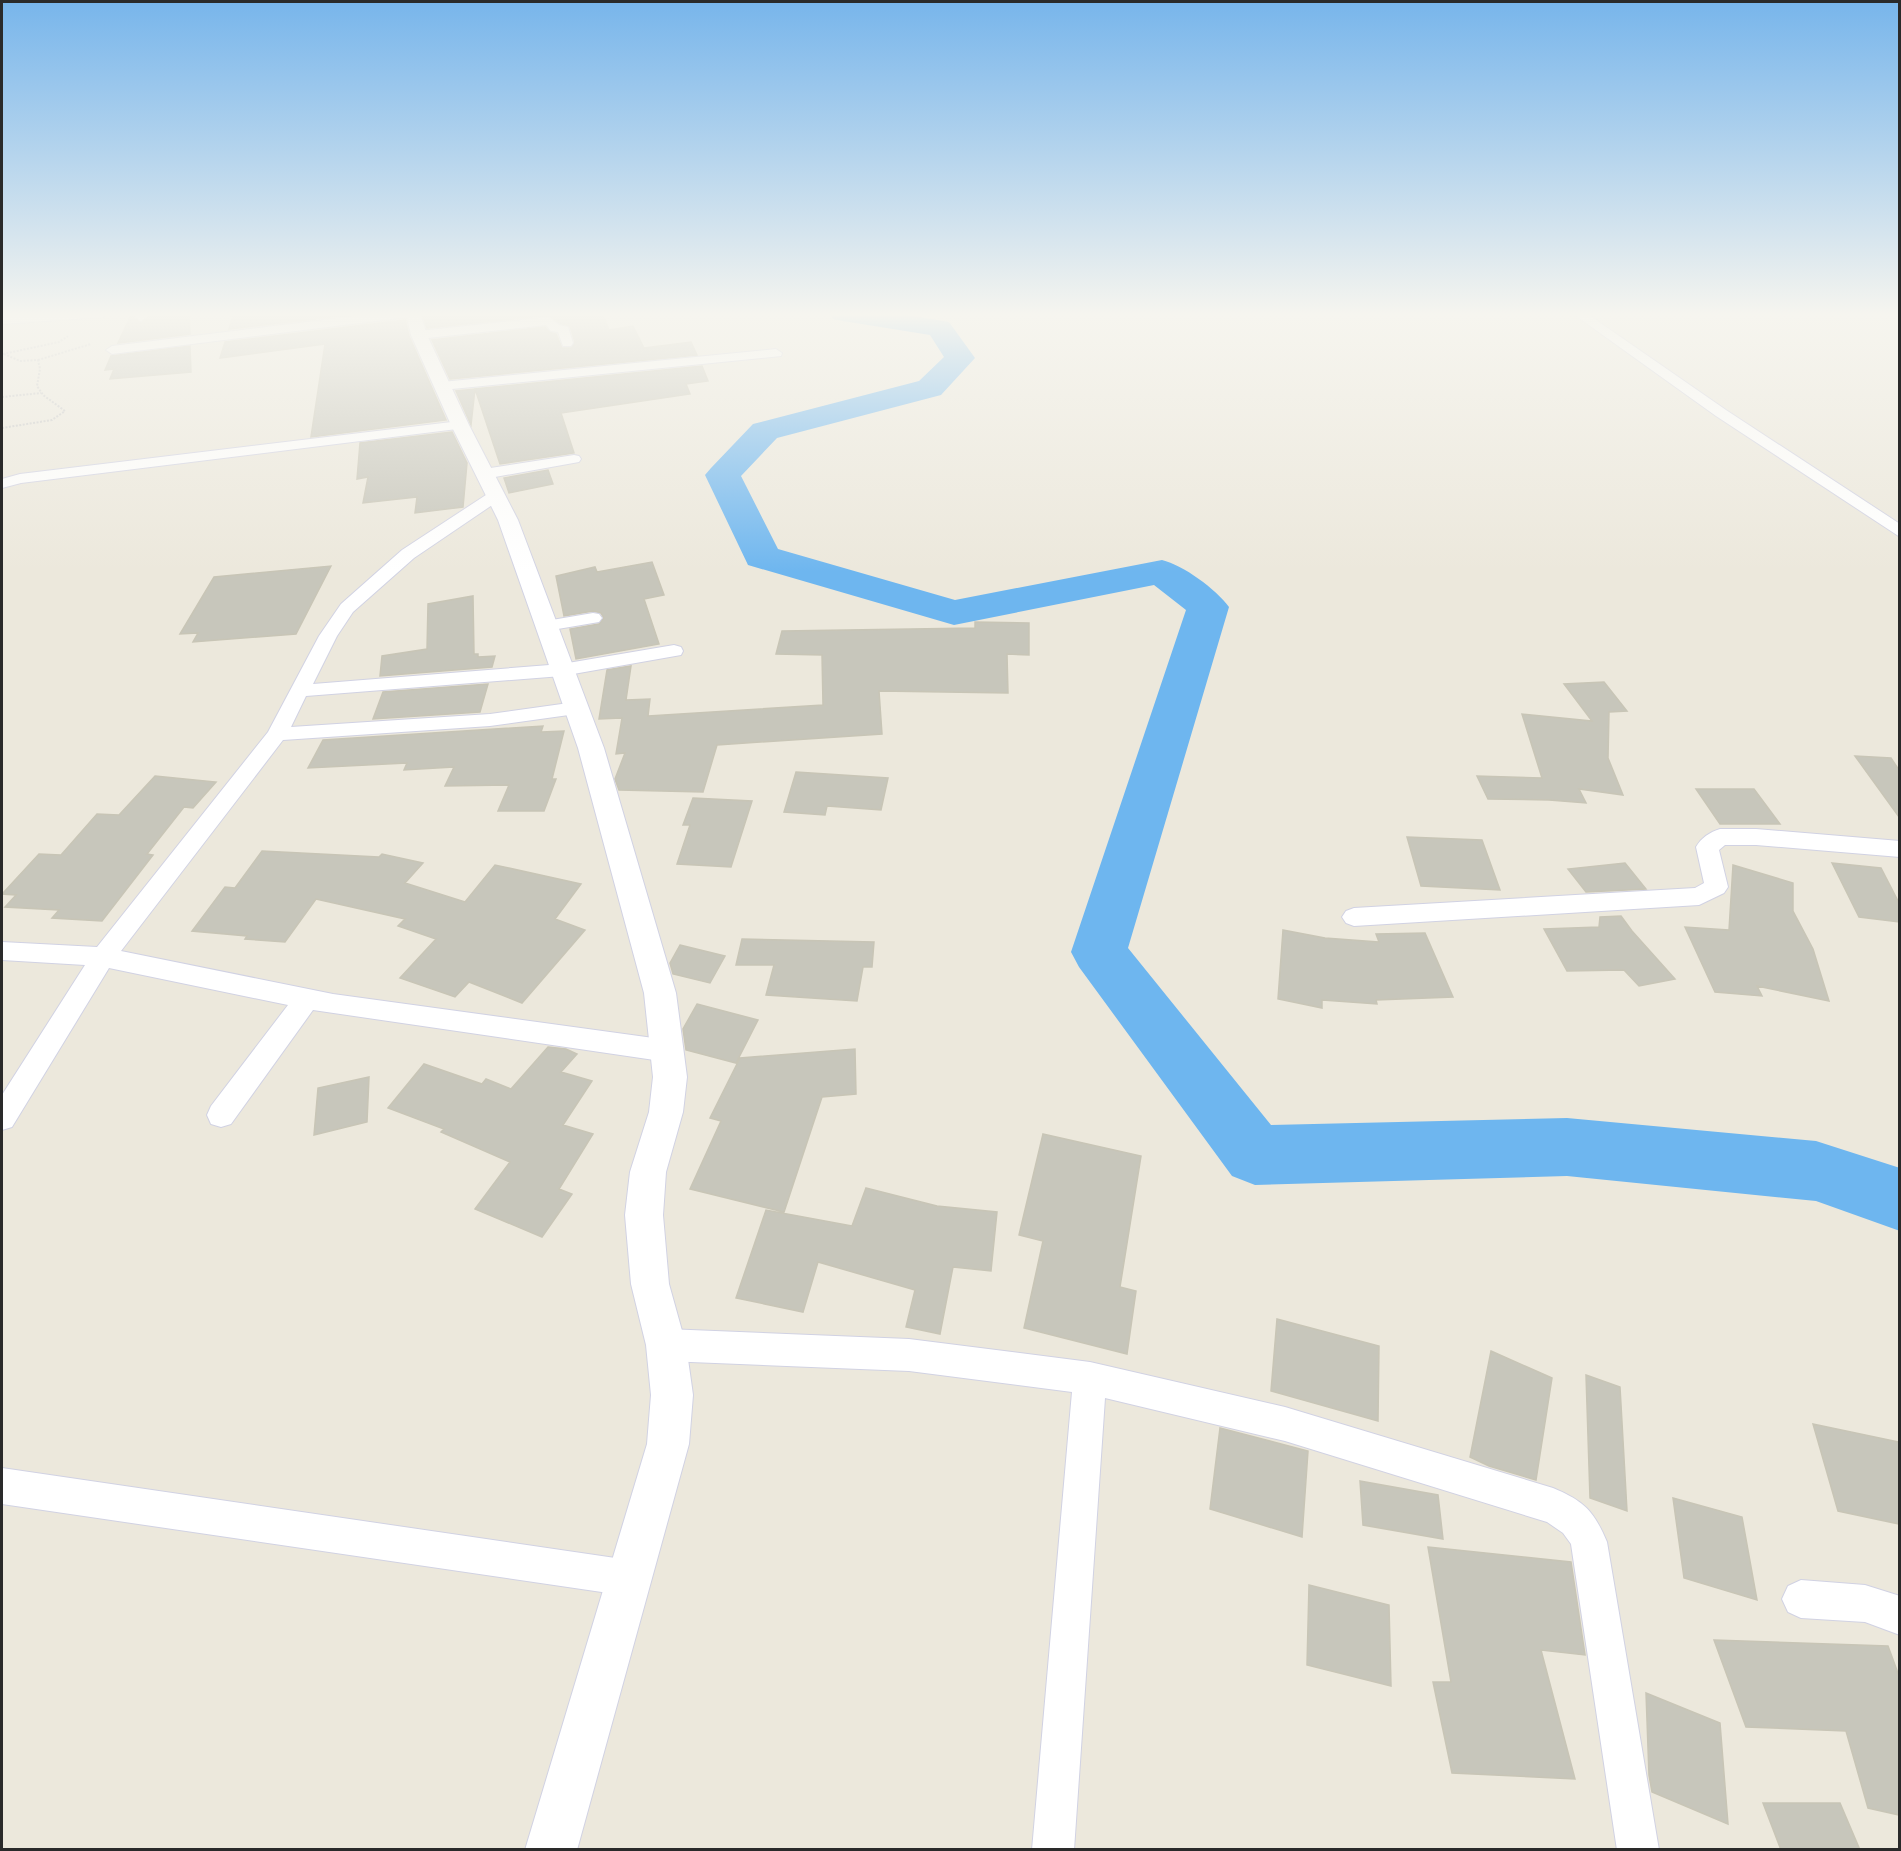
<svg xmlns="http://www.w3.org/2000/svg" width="1901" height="1851" font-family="Arial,sans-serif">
<rect width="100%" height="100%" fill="#ece8dc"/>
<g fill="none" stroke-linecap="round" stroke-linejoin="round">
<path fill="#6eb6ef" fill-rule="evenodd" d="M829 313H896L949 322 975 358 941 395 777 438 741 476 778 549 955 600 1162 560C1183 565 1216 589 1229 607L1128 948 1271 1125 1567 1118 1816 1141 1900 1168V1231L1816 1201 1567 1176 1255 1185 1232 1176 1079 967 1071 952 1186 610 1154 585 954 625 748 565 705 475 711 468 753 424 919 381 944 357 930 335 843 321 833 319Z"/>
</g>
<path fill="#c7c6bb" stroke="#c8c5b6" stroke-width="1.5" d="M132 313H135L133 317 141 323 153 313H189L190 334 118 343Z
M234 313H364L229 329Z
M422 313H602L609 330 633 326 644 348 691 342 697 355 450 379 432 340 545 327 549 332 556 334 562 348H571L575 342 570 326 560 323 549 315 427 328Z
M405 320 409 336 446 420 311 437 325 344 220 358 225 342Z
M190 346 191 372 110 379 114 369 105 370 111 356Z
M702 366 708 381 686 384 690 394 561 413 574 453 500 464 475 389Z
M475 389 471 425 456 391Z
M452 432 467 463 463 507 415 513 417 497 363 503 368 477 357 479 360 443Z
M548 470 553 484 509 493 504 478Z
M652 562 664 595 644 599 659 644 576 659 570 629 599 624 604 618 601 613 593 611 564 616 556 576 595 567 597 572Z
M331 566 296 634 193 642 198 633 180 634 214 577Z
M473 596 474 654H478V657L495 656 492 667 380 676 382 656 427 649 428 604Z
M975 622 1029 623V655L1007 654 1008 693 879 691 882 734 717 745 703 792 619 790 615 779 625 753 616 754 622 718 599 719 607 670 631 666 626 700 650 699 648 716 823 705 822 655 776 654 782 631 975 628Z
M1604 682 1627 711 1609 712 1608 758 1623 795 1579 789 1586 803 1549 800 1488 799 1477 776 1542 778 1522 714 1592 721 1564 684Z
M488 684 480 712 373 719 383 692Z
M543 726 541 732 564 731 552 779H556L544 811H498L509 785 445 786 454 767 404 770 407 763 308 768 323 740Z
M1855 756 1891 758 1899 770V817Z
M796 772 888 778 881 810 827 806 825 815 784 812Z
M155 776 216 782 193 808 184 807 147 854 153 855 102 921 52 918 59 910 5 907 16 895 2 894 39 854 61 855 97 814 119 815Z
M1696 789H1754L1780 824H1720Z
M693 798 752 801 731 867 677 864 690 825H683Z
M1407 837 1482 840 1500 890 1421 886Z
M262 851 379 857 382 854 423 863 405 883 465 902 495 865 581 884 555 919 585 930 522 1003 469 982 455 997 400 978 436 939 398 926 405 919 316 899 285 942 245 939 247 936 192 931 225 887 235 888Z
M1625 863 1646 889 1586 892 1568 869Z
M1832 863 1881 868 1899 903V922L1859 917Z
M1733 865 1793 883V911L1813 949 1829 1001 1757 986 1762 996 1715 992 1685 927 1729 930Z
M1621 916 1632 931 1675 979 1639 986 1624 970 1567 971 1544 929 1599 927 1600 917Z
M1283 930 1325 938 1379 942 1376 934 1425 933 1453 997 1376 1000 1377 1004 1322 1000V1008L1278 999Z
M742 939 874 942 872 967H863L857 1001 766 995 774 965H736Z
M680 945 725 956 710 983 673 974 670 963Z
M697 1004 758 1020 736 1063 686 1050 683 1029Z
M548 1047 566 1049 577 1054 561 1072 592 1081 563 1125 593 1134 559 1189 572 1194 542 1237 475 1209 510 1162 441 1132 444 1129 388 1108 424 1064 482 1084 486 1079 511 1089Z
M855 1049 856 1094 822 1097 784 1212 690 1189 721 1121 710 1118 740 1058Z
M369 1077 367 1122 314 1135 318 1088Z
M1043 1134 1141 1156 1120 1287 1136 1291 1127 1354 1024 1328 1043 1241 1019 1235Z
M866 1188 937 1206 997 1212 991 1271 953 1267 940 1334 906 1327 915 1290 818 1262 803 1312 736 1298 766 1210 852 1226Z
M1277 1319 1379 1346 1378 1421 1271 1391Z
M1491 1351 1552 1378 1536 1480 1489 1466 1470 1457Z
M1586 1375 1620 1387 1627 1511 1590 1498Z
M1813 1424 1899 1442V1524L1838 1511Z
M1220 1428 1308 1451 1302 1537 1210 1509Z
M1360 1481 1438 1495 1443 1539 1363 1525Z
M1673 1498 1742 1517 1757 1600 1684 1578Z
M1428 1547 1571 1562 1585 1655 1541 1650 1575 1779 1452 1773 1433 1682H1451Z
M1309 1585 1389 1605 1391 1686 1307 1665Z
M1714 1640 1888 1646 1899 1676V1815L1868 1808 1846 1731 1746 1727Z
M1646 1693 1720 1723 1728 1824 1652 1792 1649 1775Z
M1763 1803H1840L1860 1850H1781Z"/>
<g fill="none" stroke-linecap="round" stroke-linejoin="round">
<defs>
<path id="minor" d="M54 313H109L103 317 2 324V316Z
M138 313H151L141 321 135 317Z
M381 313H414L408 317 112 354 106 350 112 346Z
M1572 313H1586L1726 410 1900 524V537L1716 416Z
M549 317 559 325 568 327 573 343 571 346H563L558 332 551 331 546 325 419 339 413 335 419 331Z
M776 349 782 353 781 356 442 390 435 386 442 382Z
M460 421 467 425 465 428 21 483 2 488V479L20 474Z
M574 455 579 456 581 459 579 462 484 479 476 474 484 469Z
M495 491 503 496 501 499 414 558 353 612 337 636 313 684 562 664 674 645 681 647 683 651 681 655 562 676 306 696 291 727 490 714 576 702 583 704 586 708 583 712 576 714 490 726 283 740 121 951 333 994 668 1040 677 1043 681 1051 677 1059 668 1062 313 1010 231 1124 221 1127 211 1124 207 1115 211 1106 288 1005 109 968 12 1127 2 1130V1095L85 965 2 960V942L97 947 268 732 319 636 341 604 402 550 489 493Z
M593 613 599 614 602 618 599 622 546 631 540 630 537 626 540 622 546 621Z
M1720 829H1756L1900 841V857L1756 845H1725L1719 850 1728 887 1724 893 1699 905 1354 926 1346 923 1342 917 1346 911 1354 908 1695 888 1704 883 1696 847C1701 838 1710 832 1720 829Z
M666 1329 909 1339 1090 1362 1285 1407 1553 1488C1584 1501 1594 1511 1607 1542L1659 1850H1617L1571 1544 1563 1533 1547 1522 1285 1441 1105 1398 1074 1850H1032L1072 1392 909 1371 666 1361 655 1356 650 1345 655 1334Z
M2 1468 629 1560 642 1565 647 1578 642 1591 629 1596 2 1504Z
M1801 1580 1865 1585 1900 1596V1635L1865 1622 1801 1618 1788 1612 1782 1599 1788 1586Z"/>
<path id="tertiary" d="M406 313H420L427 335 469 425 518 520 604 748 676 993 687 1077 683 1112 666 1172 663 1215 669 1284 686 1345 693 1395 689 1444 577 1850H525L647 1444 651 1395 646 1345 631 1284 625 1215 630 1172 649 1112 653 1077 644 993 578 748 498 520 451 425 411 335Z"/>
</defs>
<use href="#minor" stroke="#d1d2e3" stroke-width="2"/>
<use href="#tertiary" stroke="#d1d2e3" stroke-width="2"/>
<path stroke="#c8c8c8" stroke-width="2" stroke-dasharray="2 1.5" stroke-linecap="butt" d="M3 354 59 342 68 336
M38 360 91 344
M2 397 41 393
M2 428 52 420 65 411 43 395 37 386 40 369 38 360 20 361 4 354"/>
<use href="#minor" fill="#fff" fill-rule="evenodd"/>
<use href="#tertiary" fill="#fff" fill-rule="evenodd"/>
</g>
<linearGradient id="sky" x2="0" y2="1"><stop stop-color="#77b5eb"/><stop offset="0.55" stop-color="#f6f5ef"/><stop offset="1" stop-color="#f6f5ef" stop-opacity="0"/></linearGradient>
<rect width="1901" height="572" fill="url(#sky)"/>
<rect width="1901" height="1851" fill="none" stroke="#2a2a2a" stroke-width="6"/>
</svg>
